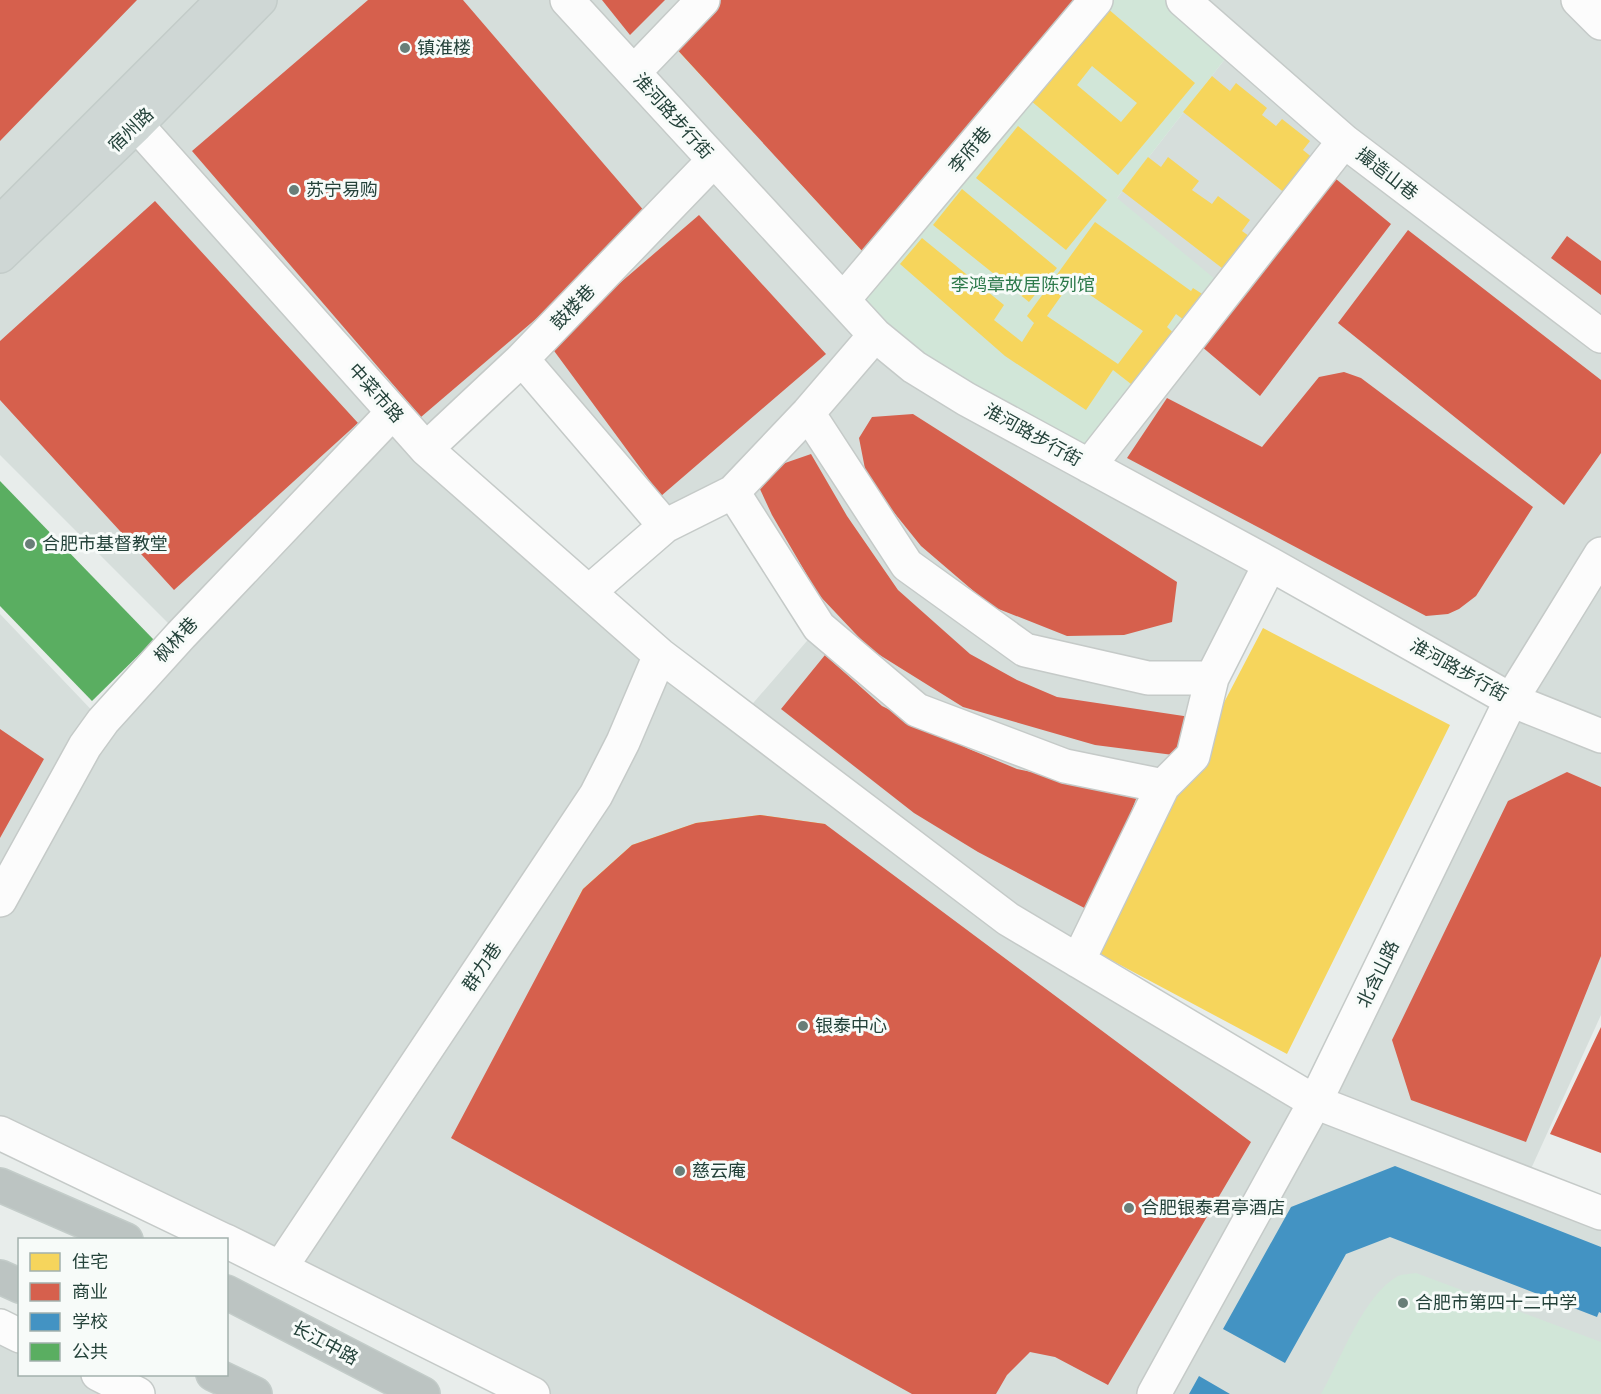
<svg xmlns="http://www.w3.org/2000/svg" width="1601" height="1394" font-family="'Titillium Web','Noto Sans SC',sans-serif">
<rect width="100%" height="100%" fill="#e8edeb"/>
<path fill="#d6dedb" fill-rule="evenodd" d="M0 0H223L0 223Z
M260 0H1096L1117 198 1235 46 1183 0H1578L1601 23V1015L1525 1182 1601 1213V1394H533L0 1133V614L102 721 180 635 0 455V256ZM523 360 665 526 733 492 819 627 742 716 427 449ZM1270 564 1511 700 1315 1102 1078 961Z
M0 1326 19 1336 20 1374 98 1375 138 1394H0Z"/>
<path fill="#d1e6d8" d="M1096 0H1183L1235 46 1117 198 1227 289 1089 466 843 300Z
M1416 1273 1601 1342V1394H1321C1340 1361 1364 1294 1398 1276 1403 1274 1411 1274 1416 1273Z"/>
<path fill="#f6d55c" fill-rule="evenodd" d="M721 0H724L804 83 754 133 673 45Z
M764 0H880L881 2 822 61Z
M931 0H1042L1061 20 1012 81Z
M1107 8 1195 83 1118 175 1030 100ZM1092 66 1137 103 1121 122 1077 85Z
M915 42 983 115 934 173 862 94Z
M1212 76 1230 91 1236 83 1267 108 1262 115 1276 126 1282 119 1310 141 1303 150 1319 163 1291 198 1183 112Z
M842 126 910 201 865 254 791 173Z
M1018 126 1107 200 1066 250 976 178Z
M1148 157 1161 167 1168 157 1199 181 1192 190 1212 204 1218 196 1250 220 1242 231 1256 241 1231 275 1122 191Z
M962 189 1057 268 1029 302 933 225Z
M1095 222 1191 291 1193 288 1210 299 1192 326 1176 314 1167 327 1179 338 1140 391 1113 370 1086 410 1005 356 900 264 922 238 1004 305 994 320 1022 342 1034 323 1027 316ZM1071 282 1143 331 1118 364 1047 316Z
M1263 628 1450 725 1287 1054 1094 951Z
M760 815 825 824 826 877 766 865 686 885 621 922 596 951 570 913 583 889 632 845 696 823Z"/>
<path fill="#d6604d" d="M0 0H137L0 141Z
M368 0H463L652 220 421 417 192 151Z
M602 0H665L630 35Z
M721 0H1079L865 254 673 45Z
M1336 179 1391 224 1260 396 1201 346Z
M155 201 358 423 174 590 0 400V341Z
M699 215 826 354 661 496 549 344Z
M1408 230 1601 380V453L1564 505 1338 323Z
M1567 236 1601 261V295L1551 258Z
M1344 372 1361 378 1533 507 1476 596 1459 609 1448 614 1426 616 1127 458 1167 398 1262 447 1319 377Z
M913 414 1177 582 1172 622 1124 635 1067 636 991 606 921 546 867 479 859 438 872 417Z
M811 454 847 516 898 590 970 654 1017 680 1057 697 1197 718 1189 757 1095 745 963 707 870 649 818 594 772 515 753 474Z
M825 655 882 706 969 749 1017 769 1138 794 1092 912 978 852 914 813 781 709Z
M0 729 44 759 0 838Z
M1567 772 1601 787V956L1526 1142 1411 1100 1392 1040 1508 801Z
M760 815 825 824 1251 1142 1108 1385 1055 1357 1030 1352 1007 1375 996 1394H912L451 1138 583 889 632 845 696 823Z
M1601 1027V1153L1550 1134Z"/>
<path fill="#4393c3" d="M1395 1166 1601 1247V1313L1599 1312 1597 1317 1390 1237 1346 1254 1285 1363 1223 1329 1291 1207Z
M1199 1376 1230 1394H1189Z"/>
<path fill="#5aae61" d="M0 481 154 640 92 701 0 606Z"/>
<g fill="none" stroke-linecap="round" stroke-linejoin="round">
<defs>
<path id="minor" d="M567 0 875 335 914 367 966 399 1270 564 1511 700 1601 736
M1183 0 1344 141 1601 336
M1578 0 1601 23
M634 72 703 0
M119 105 426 449 660 655 1008 919 1315 1102 1601 1213
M843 300 1096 0
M522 359 665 526
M808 413 907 565 1025 650 1148 678H1212L1270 564
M426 449 522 359 714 160
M1089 466 1344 141
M733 492 819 627 917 710 1065 766 1163 786
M590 591 665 526 733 492 808 413 875 335
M0 900 85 746 103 721 181 635 393 412
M1078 961 1163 786 1193 756 1212 678
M0 1133 223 1240
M226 1241 533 1394
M281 1267 596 795 623 742 660 655
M0 1326 20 1336
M98 1374 138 1394
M1154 1394 1315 1102 1511 700 1601 554"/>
<path id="major" d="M0 223 223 0
M0 256 137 125 260 0"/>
<path id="highway" d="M0 1185 126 1240
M0 1277 20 1286
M226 1292 423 1394
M213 1374 255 1394"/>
</defs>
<use href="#minor" stroke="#c5cac8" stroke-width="36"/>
<use href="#major" stroke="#c3ccc9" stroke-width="36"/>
<use href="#highway" stroke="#c3ccc9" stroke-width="36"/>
<use href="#minor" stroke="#fcfcfc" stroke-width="33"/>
<use href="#major" stroke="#cfd7d5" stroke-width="33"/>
<use href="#highway" stroke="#bcc4c2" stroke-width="33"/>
</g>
<g fill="#697e78" stroke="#f7fbf9" stroke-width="2">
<circle cx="405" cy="48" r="6"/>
<circle cx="294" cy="190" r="6"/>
<circle cx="30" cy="544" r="6"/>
<circle cx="803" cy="1026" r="6"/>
<circle cx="680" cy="1171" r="6"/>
<circle cx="1129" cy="1208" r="6"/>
<circle cx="1403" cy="1303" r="6"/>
</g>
<g text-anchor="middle" stroke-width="6" stroke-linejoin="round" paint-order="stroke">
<g font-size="18" fill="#24423a" stroke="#f7fbf9" text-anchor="start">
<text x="417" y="54">镇淮楼</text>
<text x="306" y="196">苏宁易购</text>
<text x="42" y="550">合肥市基督教堂</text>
<text x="815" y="1032">银泰中心</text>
<text x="692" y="1177">慈云庵</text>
<text x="1141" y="1214">合肥银泰君亭酒店</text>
<text x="1415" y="1309">合肥市第四十二中学</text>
</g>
<g font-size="18" fill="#24423a" stroke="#f7fbf9">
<text transform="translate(673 116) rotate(48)" y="6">淮河路步行街</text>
<text transform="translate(131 130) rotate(-44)" y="6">宿州路</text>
<text transform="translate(970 150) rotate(-50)" y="6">李府巷</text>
<text transform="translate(1387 174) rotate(38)" y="6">撮造山巷</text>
<text transform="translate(573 307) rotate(-46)" y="6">鼓楼巷</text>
<text transform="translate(376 393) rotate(48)" y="6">中菜市路</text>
<text transform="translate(1033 435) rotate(29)" y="6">淮河路步行街</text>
<text transform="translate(176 640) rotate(-47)" y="6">枫林巷</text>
<text transform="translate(1459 670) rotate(29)" y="6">淮河路步行街</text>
<text transform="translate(482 967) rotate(-56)" y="6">群力巷</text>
<text transform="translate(1378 974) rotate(-64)" y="6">北含山路</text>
<text transform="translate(325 1343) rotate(28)" y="6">长江中路</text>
</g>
<g font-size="18" fill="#2d7a4b" stroke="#f7fbf9">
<text x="1023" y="291">李鸿章故居陈列馆</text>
</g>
</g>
<rect x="18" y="1238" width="210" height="138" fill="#f7fbf9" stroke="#a3b1ad" stroke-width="1.5"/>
<rect x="30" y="1253" width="30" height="18" fill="#f6d55c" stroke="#a3b1ad" stroke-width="1.5"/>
<text x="72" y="1268" font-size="18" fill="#24423a">住宅</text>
<rect x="30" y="1283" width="30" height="18" fill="#d6604d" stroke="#a3b1ad" stroke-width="1.5"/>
<text x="72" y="1298" font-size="18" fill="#24423a">商业</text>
<rect x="30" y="1313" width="30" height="18" fill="#4393c3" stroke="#a3b1ad" stroke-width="1.5"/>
<text x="72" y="1328" font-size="18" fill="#24423a">学校</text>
<rect x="30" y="1343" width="30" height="18" fill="#5aae61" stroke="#a3b1ad" stroke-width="1.5"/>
<text x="72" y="1358" font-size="18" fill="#24423a">公共</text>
</svg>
